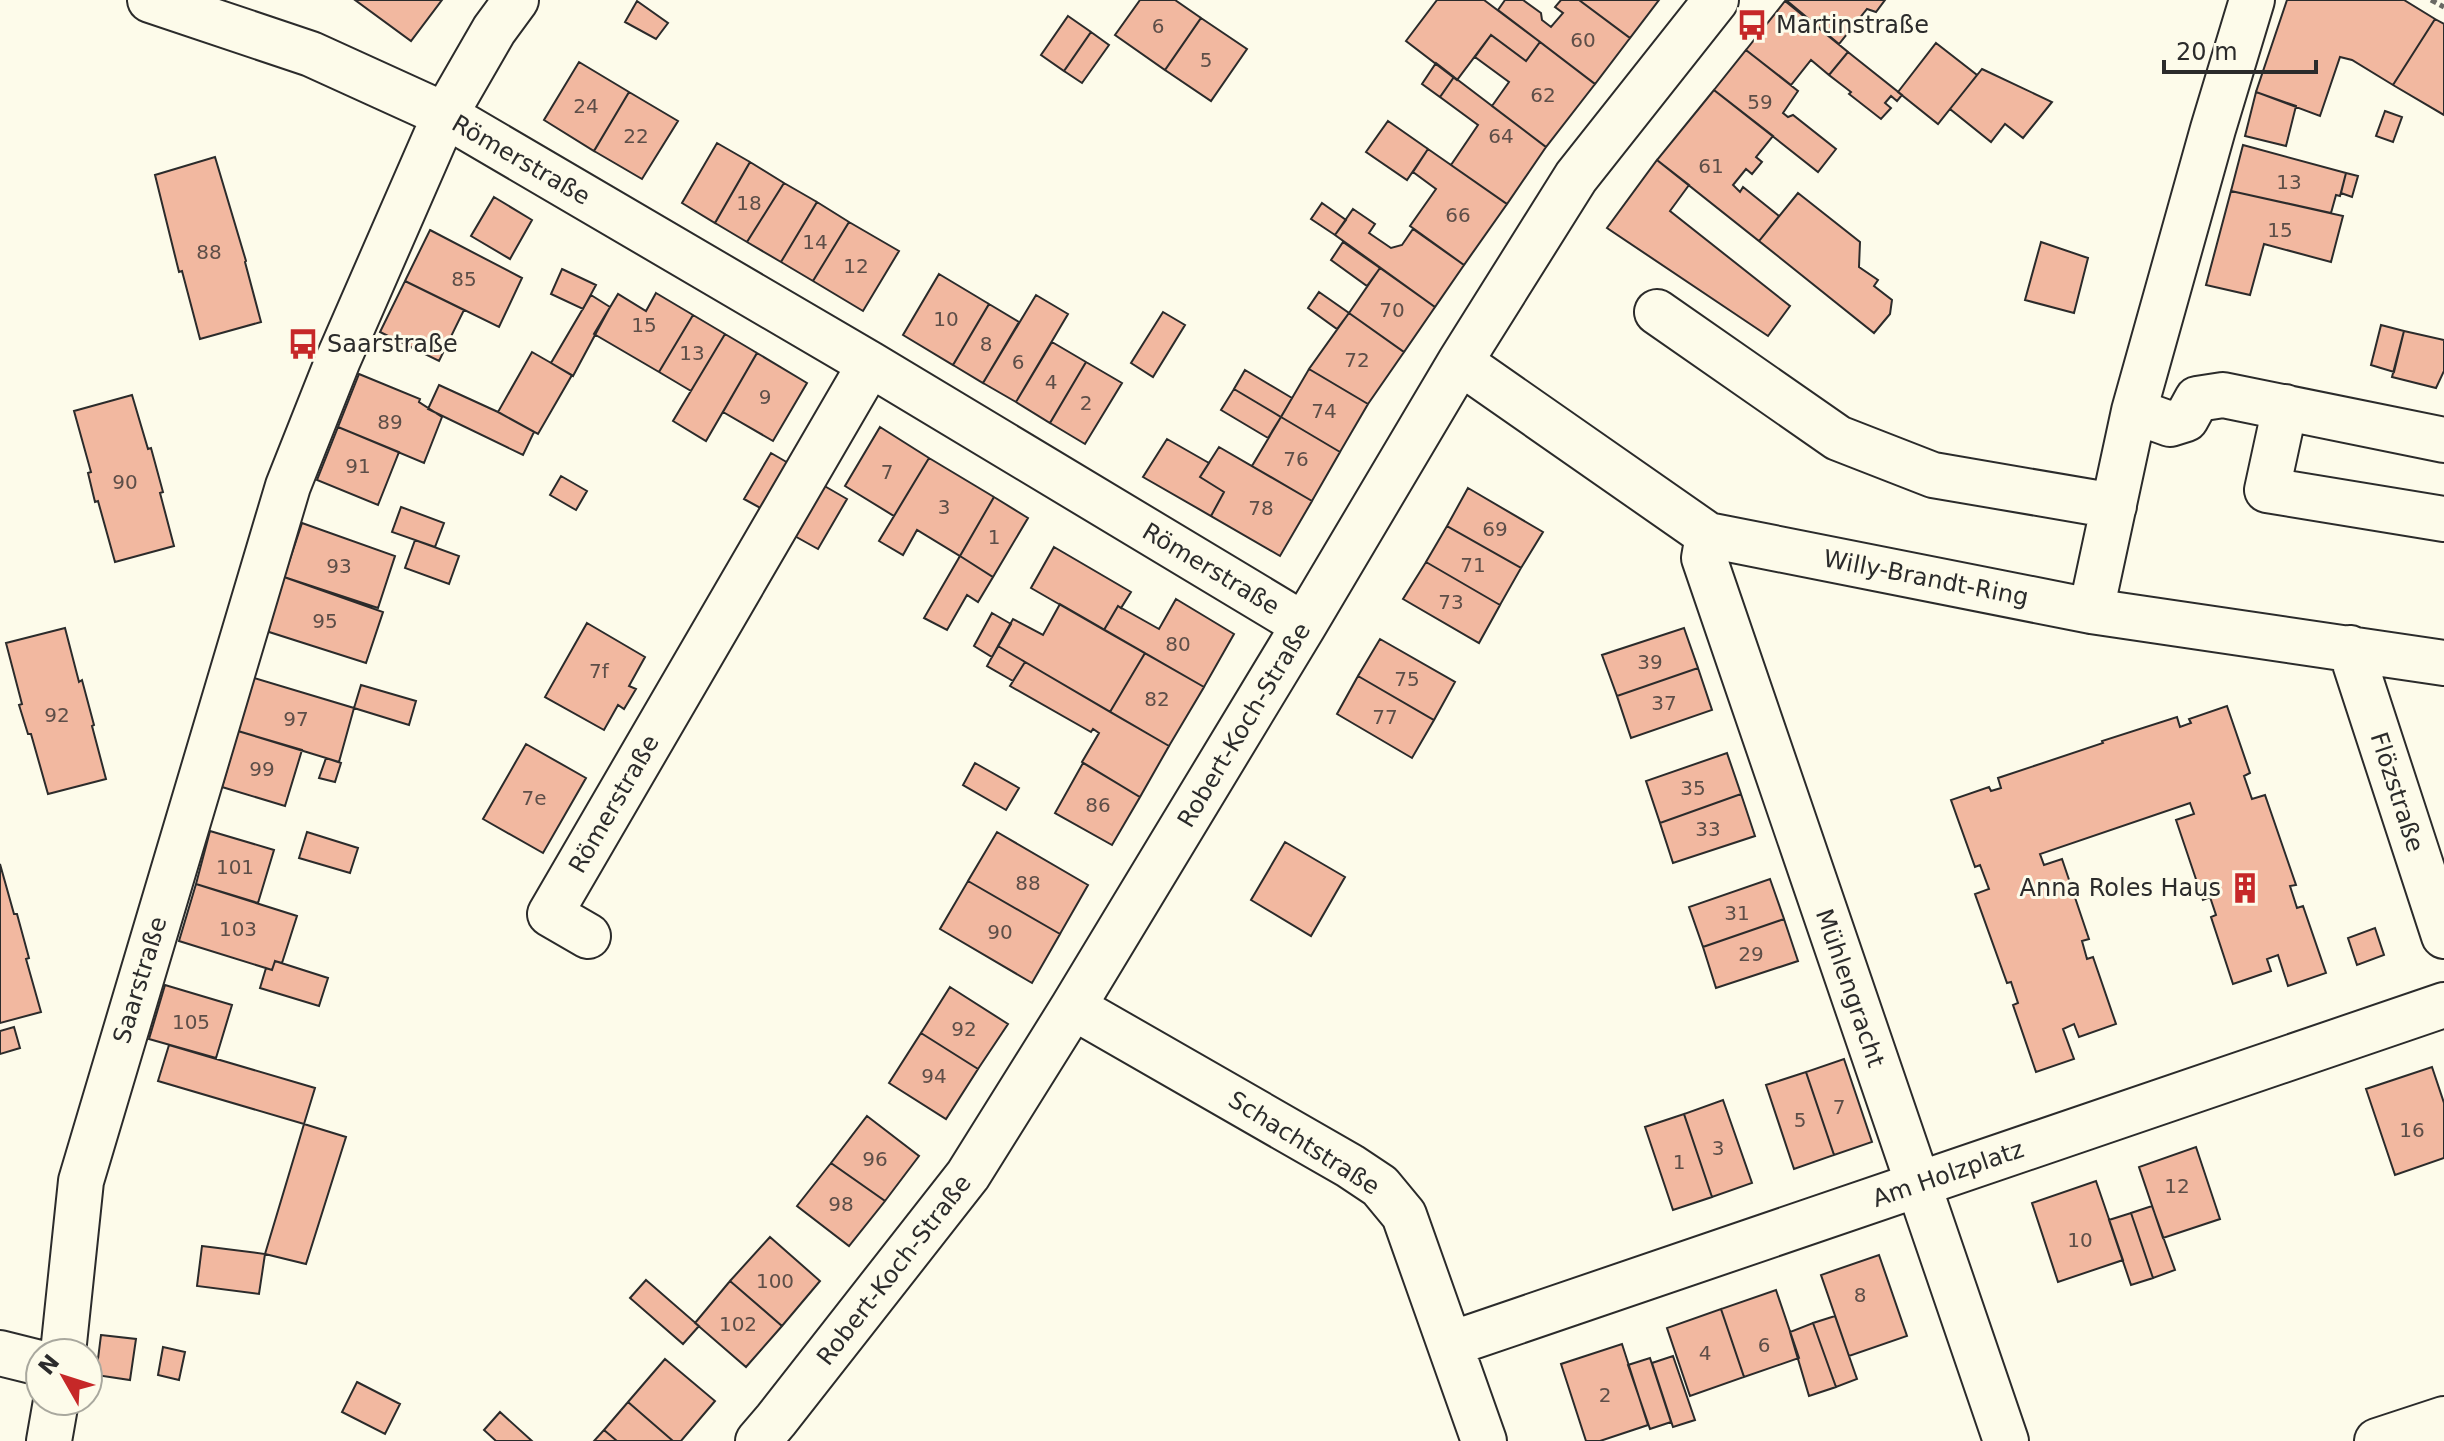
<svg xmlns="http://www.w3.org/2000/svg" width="2444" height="1441" font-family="'DejaVu Sans',sans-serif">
<rect width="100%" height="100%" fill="#fdfbea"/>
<path fill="#f2b8a0" stroke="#2b2b2b" stroke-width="2" d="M355 0H442L411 41Z
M1140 0H1175L1201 18 1165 70 1115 35Z
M1437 0H1484L1540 42 1526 61 1491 35 1457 80 1406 41Z
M1505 0H1523L1541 13 1542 20 1551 27 1563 13 1555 7 1561 0H1579L1630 38 1595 84 1498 10Z
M1579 0H1659L1630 38Z
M1786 0H1885L1876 12 1867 9 1839 44Z
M2287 0H2404L2435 19 2393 85 2352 60 2340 57 2320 116 2256 92Z
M637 1 668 23 656 39 625 22Z
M1785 1 1848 52 1829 75 1811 60 1791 85 1746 50Z
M1068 16 1091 32 1064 71 1041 55Z
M1201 18 1247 49 1211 101 1165 70Z
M2435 19 2444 24V115L2393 85Z
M1091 32 1109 45 1082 83 1064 71Z
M1491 35 1526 61 1540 42 1595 84 1546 147 1492 106 1509 82 1475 57Z
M1936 43 1977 75 1938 124 1898 92Z
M1746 50 1798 91 1783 113 1788 117 1793 115 1836 149 1818 172 1714 90Z
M1848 52 1902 95 1897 101 1891 96 1885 103 1891 108 1881 119 1849 94 1851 92 1829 75Z
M579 62 629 92 594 151 544 120Z
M1436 63 1454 77 1440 97 1422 84Z
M1982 69 2052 102 2023 138 2005 124 1991 142 1950 109Z
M1454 77 1546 147 1507 204 1451 165 1478 125 1440 97Z
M1714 90 1773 136 1756 157 1762 162 1752 174 1746 169 1733 185 1740 192 1743 187 1779 216 1759 241 1657 160Z
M629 92 678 121 642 179 594 151Z
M2256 92 2296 106 2286 146 2245 136Z
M2385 111 2402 117 2393 142 2376 136Z
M1388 121 1428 149 1407 180 1366 152Z
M717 143 750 162 715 223 682 203Z
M2243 145 2346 173 2340 196 2336 195 2331 213 2231 191Z
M1428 149 1507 204 1464 265 1410 226 1436 189 1413 172Z
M215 157 246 261 245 262 261 322 200 339 182 271 179 272 155 175Z
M1657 160 1689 185 1670 211 1790 306 1768 336 1607 228Z
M750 162 784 183 747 242 715 223Z
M2346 173 2358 176 2352 197 2341 193Z
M784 183 817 202 781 262 747 242Z
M2231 191 2343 216 2331 262 2264 244 2250 295 2206 285Z
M1798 193 1860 242 1859 267 1878 280 1874 286 1892 300 1890 314 1874 333 1759 241Z
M494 197 532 220 510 259 471 236Z
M817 202 849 222 813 281 781 262Z
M1322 203 1346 220 1335 235 1311 219Z
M1353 209 1375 224 1369 233 1391 248 1402 245 1413 229 1464 265 1435 307 1335 235Z
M849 222 899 251 863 311 813 281Z
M430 230 522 278 499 327 405 281Z
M1343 242 1380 268 1367 286 1331 260Z
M2041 242 2088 258 2074 313 2025 300Z
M1380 268 1435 307 1404 352 1349 313Z
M562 269 596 285 583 309 551 294Z
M939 274 989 304 953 365 903 335Z
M405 281 464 310 439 361 380 332Z
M1319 292 1349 313 1337 329 1308 308Z
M656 293 693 315 659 372 594 334 618 294 646 311Z
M591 295 610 307 573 376 551 363Z
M1036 295 1068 314 1016 402 983 383Z
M989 304 1019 322 983 383 953 365Z
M1163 312 1185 325 1153 377 1131 363Z
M1349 313 1404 352 1368 404 1309 369Z
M693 315 725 334 691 391 659 372Z
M2381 325 2404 331 2394 372 2371 365Z
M2404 331 2444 340V371L2436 388 2392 377Z
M725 334 757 353 706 441 673 421Z
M1052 342 1086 362 1050 423 1016 402Z
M532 352 572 375 538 434 498 412Z
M757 353 807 383 773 441 723 412Z
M1086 362 1122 383 1085 444 1050 423Z
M1309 369 1368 404 1340 452 1281 417Z
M1245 370 1292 398 1281 417 1234 389Z
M359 374 420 399 419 402 442 417 424 463 338 427Z
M439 385 498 412 534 432 523 455 428 409Z
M1234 389 1281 417 1268 438 1221 410Z
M132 395 148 449 151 448 163 492 160 493 174 546 115 562 98 501 95 502 88 473 91 472 74 411Z
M1281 417 1340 452 1312 501 1252 466Z
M338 427 399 452 378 505 317 480Z
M880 427 929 458 894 516 845 486Z
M1167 439 1209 463 1200 477 1224 492 1211 516 1143 477Z
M1219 447 1312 501 1280 556 1211 516 1224 492 1200 477Z
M771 453 790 464 764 510 744 499Z
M929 458 994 497 960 556 917 530 903 555 879 541Z
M561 476 587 491 576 510 550 495Z
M821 484 847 499 818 549 791 534Z
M1468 488 1543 532 1521 568 1447 526Z
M994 497 1028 518 993 577 960 556Z
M401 507 444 523 435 547 392 532Z
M302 523 395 556 378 608 284 577Z
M1447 526 1521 568 1500 605 1426 562Z
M415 540 459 556 449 584 405 568Z
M1054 547 1131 592 1121 608 1118 606 1104 630 1031 588Z
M960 556 993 577 978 602 967 595 947 630 924 618Z
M1426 562 1500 605 1479 643 1403 599Z
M284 577 383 612 366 663 266 631Z
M1176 599 1234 634 1204 687 1104 630 1118 606 1159 629Z
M1060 604 1145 653 1110 712 998 646 1013 619 1043 635Z
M992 613 1011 624 992 657 974 646Z
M587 623 645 657 629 686 636 689 624 709 618 705 604 730 545 697Z
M65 628 79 682 82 680 94 725 92 726 106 779 48 794 31 734H28L19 705 22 704 6 643Z
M1684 628 1698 668 1617 696 1602 655Z
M1380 639 1455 682 1434 720 1358 676Z
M998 646 1025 662 1013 681 987 666Z
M1145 653 1204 687 1169 746 1110 712Z
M1025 662 1169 746 1140 797 1082 762 1099 733 1093 729 1091 732 1010 686Z
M1698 668 1712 710 1631 738 1617 696Z
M1358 676 1434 720 1412 758 1337 714Z
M254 678 354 708 339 762 238 731Z
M361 685 416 701 409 725 354 708Z
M2227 706 2250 773 2244 776 2252 799 2265 795 2296 885 2290 886 2297 908 2303 906 2326 973 2288 986 2278 955 2267 959 2271 971 2233 984 2211 917 2216 915 2210 897 2203 900 2176 820 2194 814 2190 803 2040 854 2044 865 2062 859 2089 939 2082 941 2087 959 2093 957 2116 1024 2079 1037 2074 1024 2063 1029 2074 1059 2036 1072 2013 1005 2018 1003 2011 982 2007 983 1975 894 1989 889 1980 865 1975 867 1951 800 1989 787 1991 791 2001 788 1998 778 2103 743 2102 741 2177 717 2180 727 2191 723 2189 719Z
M238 731 302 750 285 806 222 787Z
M526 744 586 778 543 853 483 819Z
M1727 753 1741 794 1660 823 1646 781Z
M326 758 341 763 335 782 319 778Z
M975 763 1019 788 1006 810 963 785Z
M1083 763 1140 797 1112 845 1055 813Z
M1741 794 1755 836 1673 863 1660 823Z
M210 831 274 850 258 903 196 884Z
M307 832 358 848 350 873 299 858Z
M997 832 1088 885 1060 934 968 881Z
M1285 842 1345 877 1311 936 1251 900Z
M0 864 14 914H17L29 958 26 959 41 1012 0 1023Z
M1770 879 1784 919 1703 947 1689 907Z
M968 881 1060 934 1032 983 940 929Z
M196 884 297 916 282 963 275 961 272 970 179 941Z
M1784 919 1798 961 1716 988 1703 947Z
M2375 928 2384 955 2357 965 2348 938Z
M275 961 328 978 319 1006 260 988 266 968 272 970Z
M165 985 232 1005 216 1058 149 1039Z
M950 987 1008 1024 978 1069 921 1033Z
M14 1027 20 1048 0 1054V1031Z
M921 1033 978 1069 946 1119 889 1083Z
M169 1045 315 1088 304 1124 158 1081Z
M1844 1059 1872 1142 1834 1155 1806 1072Z
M2432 1067 2444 1103V1158L2395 1175 2366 1089Z
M1806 1072 1834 1155 1794 1169 1766 1085Z
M1723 1100 1752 1183 1712 1197 1684 1114Z
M1684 1114 1712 1197 1673 1210 1645 1127Z
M867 1116 919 1156 885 1201 831 1163Z
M304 1124 346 1137 306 1264 265 1254Z
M2196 1147 2220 1219 2163 1238 2139 1167Z
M831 1163 885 1201 849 1246 797 1206Z
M2096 1181 2123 1260 2058 1282 2032 1203Z
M2152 1206 2175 1270 2153 1278 2131 1213Z
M2131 1213 2153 1278 2131 1285 2109 1220Z
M770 1237 820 1281 782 1326 730 1281Z
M202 1246 265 1254 259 1294 197 1286Z
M1879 1255 1907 1336 1849 1356 1821 1275Z
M646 1280 699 1326 683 1344 630 1298Z
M730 1281 782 1326 746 1367 695 1323Z
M1776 1290 1799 1358 1744 1377 1721 1309Z
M1721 1309 1744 1377 1690 1396 1667 1328Z
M1835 1316 1857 1379 1836 1387 1813 1323Z
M1813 1323 1836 1387 1809 1396 1790 1332Z
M101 1335 136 1339 130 1380 96 1375Z
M1622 1344 1648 1425 1600 1441H1586L1561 1364Z
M163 1347 185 1352 179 1380 158 1375Z
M1673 1356 1695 1420 1673 1427 1652 1363Z
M1650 1358 1671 1422 1650 1429 1628 1365Z
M665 1359 715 1401 681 1441H673L628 1402Z
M357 1382 400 1404 385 1434 342 1412Z
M628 1402 673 1441H617L604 1430Z
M500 1412 532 1441H496L484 1430Z
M604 1430 617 1441H594Z"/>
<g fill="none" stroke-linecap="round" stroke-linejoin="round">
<defs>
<path id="minor" d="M150 0 311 54 445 115 870 364 1304 625
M1657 312 1838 438 1933 475 2114 506
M1460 362 1708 535 2091 611 2444 663
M2285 407 2267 490 2444 519
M2134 411 2170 424 2186 419 2197 399 2223 395 2444 440
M1708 535 1704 558 2006 1441
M2091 611 2134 411 2213 129 2252 0
M2350 648 2444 936
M588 936 550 914 870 364
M1073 1007 1350 1166 1380 1186 1404 1215 1484 1441
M1451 1344 2444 1005
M0 1353 40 1363
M63 1353 81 1181 288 486 338 360 445 115 494 30 516 0
M49 1441 56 1401
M758 1441 776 1420 968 1175 1073 1007 1304 625 1460 362 1576 177 1716 0
M2377 1441 2444 1419"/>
</defs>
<use href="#minor" stroke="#2b2b2b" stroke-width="48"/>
<path stroke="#6a6964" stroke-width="5" stroke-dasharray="6 4" stroke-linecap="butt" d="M2431 0 2444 7"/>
<use href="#minor" stroke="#fdfbea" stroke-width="44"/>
</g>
<defs>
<symbol id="bus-bare" viewBox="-9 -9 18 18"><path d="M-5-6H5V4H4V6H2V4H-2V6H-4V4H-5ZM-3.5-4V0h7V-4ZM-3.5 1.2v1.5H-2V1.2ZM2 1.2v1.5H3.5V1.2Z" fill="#c62828" stroke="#fdfbea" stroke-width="2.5" paint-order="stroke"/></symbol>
<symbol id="building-bare" viewBox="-9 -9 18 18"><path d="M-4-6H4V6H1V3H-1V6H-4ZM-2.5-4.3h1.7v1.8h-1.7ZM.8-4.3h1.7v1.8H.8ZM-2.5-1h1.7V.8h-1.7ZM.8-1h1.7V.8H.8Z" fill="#c62828" stroke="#fdfbea" stroke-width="2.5" paint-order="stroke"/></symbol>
</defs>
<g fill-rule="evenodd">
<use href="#bus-bare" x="1730" y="3" width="44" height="44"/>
<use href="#bus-bare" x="281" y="322" width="44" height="44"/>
<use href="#building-bare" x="2223" y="866" width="44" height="44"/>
</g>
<g text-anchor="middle" stroke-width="6" stroke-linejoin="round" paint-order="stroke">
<g font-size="20" fill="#5d4e48">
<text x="1158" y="33">6</text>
<text x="1583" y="47">60</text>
<text x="1206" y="67">5</text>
<text x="1543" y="102">62</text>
<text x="1760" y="109">59</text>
<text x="586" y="113">24</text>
<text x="636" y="143">22</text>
<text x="1501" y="143">64</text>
<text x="1711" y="173">61</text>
<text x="2289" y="189">13</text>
<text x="749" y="210">18</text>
<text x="1458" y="222">66</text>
<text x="2280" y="237">15</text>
<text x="815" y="249">14</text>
<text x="209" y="259">88</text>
<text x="856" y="273">12</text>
<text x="464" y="286">85</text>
<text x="1392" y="317">70</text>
<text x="946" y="326">10</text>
<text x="644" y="332">15</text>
<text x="986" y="351">8</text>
<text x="692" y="360">13</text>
<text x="1357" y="367">72</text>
<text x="1018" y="369">6</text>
<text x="1051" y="389">4</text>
<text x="765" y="404">9</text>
<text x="1086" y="410">2</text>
<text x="1324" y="418">74</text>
<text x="390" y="429">89</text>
<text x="1296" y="466">76</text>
<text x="358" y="473">91</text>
<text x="887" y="479">7</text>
<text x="125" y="489">90</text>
<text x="944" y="514">3</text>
<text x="1261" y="515">78</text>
<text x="1495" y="536">69</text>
<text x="994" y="544">1</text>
<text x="1473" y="572">71</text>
<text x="339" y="573">93</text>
<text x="1451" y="609">73</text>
<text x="325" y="628">95</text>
<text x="1178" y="651">80</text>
<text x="1650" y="669">39</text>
<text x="599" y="678">7f</text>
<text x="1407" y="686">75</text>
<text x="1157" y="706">82</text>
<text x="1664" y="710">37</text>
<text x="57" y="722">92</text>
<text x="1385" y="724">77</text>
<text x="296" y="726">97</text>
<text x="262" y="776">99</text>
<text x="1693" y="795">35</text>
<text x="534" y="805">7e</text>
<text x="1098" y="812">86</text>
<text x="1708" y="836">33</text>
<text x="235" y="874">101</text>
<text x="1028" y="890">88</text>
<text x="1737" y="920">31</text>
<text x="238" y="936">103</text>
<text x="1000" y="939">90</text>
<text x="1751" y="961">29</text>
<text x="191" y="1029">105</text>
<text x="964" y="1036">92</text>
<text x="934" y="1083">94</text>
<text x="1839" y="1114">7</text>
<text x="1800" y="1127">5</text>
<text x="2412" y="1137">16</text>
<text x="1718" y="1155">3</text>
<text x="875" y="1166">96</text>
<text x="1679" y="1169">1</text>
<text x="2177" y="1193">12</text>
<text x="841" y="1211">98</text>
<text x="2080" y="1247">10</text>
<text x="775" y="1288">100</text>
<text x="1860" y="1302">8</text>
<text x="738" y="1331">102</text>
<text x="1764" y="1352">6</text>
<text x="1705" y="1360">4</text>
<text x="1605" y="1402">2</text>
</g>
<g font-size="24" fill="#2b2b2b" stroke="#fdfbea" text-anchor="start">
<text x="1776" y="33">Martinstraße</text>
<text x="327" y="352">Saarstraße</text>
<text x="2221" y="896" text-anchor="end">Anna Roles Haus</text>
</g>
<g font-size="24" fill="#2b2b2b" stroke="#fdfbea">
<text transform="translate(521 160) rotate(30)" y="8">Römerstraße</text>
<text transform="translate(1211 569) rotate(31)" y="8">Römerstraße</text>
<text transform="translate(1926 578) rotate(11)" y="8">Willy-Brandt-Ring</text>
<text transform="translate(1244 725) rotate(-59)" y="8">Robert-Koch-Straße</text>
<text transform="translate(2397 792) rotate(72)" y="8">Flözstraße</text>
<text transform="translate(614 804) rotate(-60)" y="8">Römerstraße</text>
<text transform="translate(140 980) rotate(-73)" y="8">Saarstraße</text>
<text transform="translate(1850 988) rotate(71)" y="8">Mühlengracht</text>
<text transform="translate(1304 1143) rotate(32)" y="8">Schachtstraße</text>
<text transform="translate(1948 1174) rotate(-19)" y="8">Am Holzplatz</text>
<text transform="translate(894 1270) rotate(-52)" y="8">Robert-Koch-Straße</text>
</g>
</g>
<g transform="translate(64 1377) rotate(309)"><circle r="38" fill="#fdfbea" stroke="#a9a89e" stroke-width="2"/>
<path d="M0-6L14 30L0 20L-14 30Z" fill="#c62828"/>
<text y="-12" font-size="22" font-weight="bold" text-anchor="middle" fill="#2b2b2b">N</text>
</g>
<path d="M2164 60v12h152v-12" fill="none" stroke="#2b2b2b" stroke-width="4"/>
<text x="2176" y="60" font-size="24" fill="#2b2b2b" stroke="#fdfbea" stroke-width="6" paint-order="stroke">20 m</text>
</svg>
